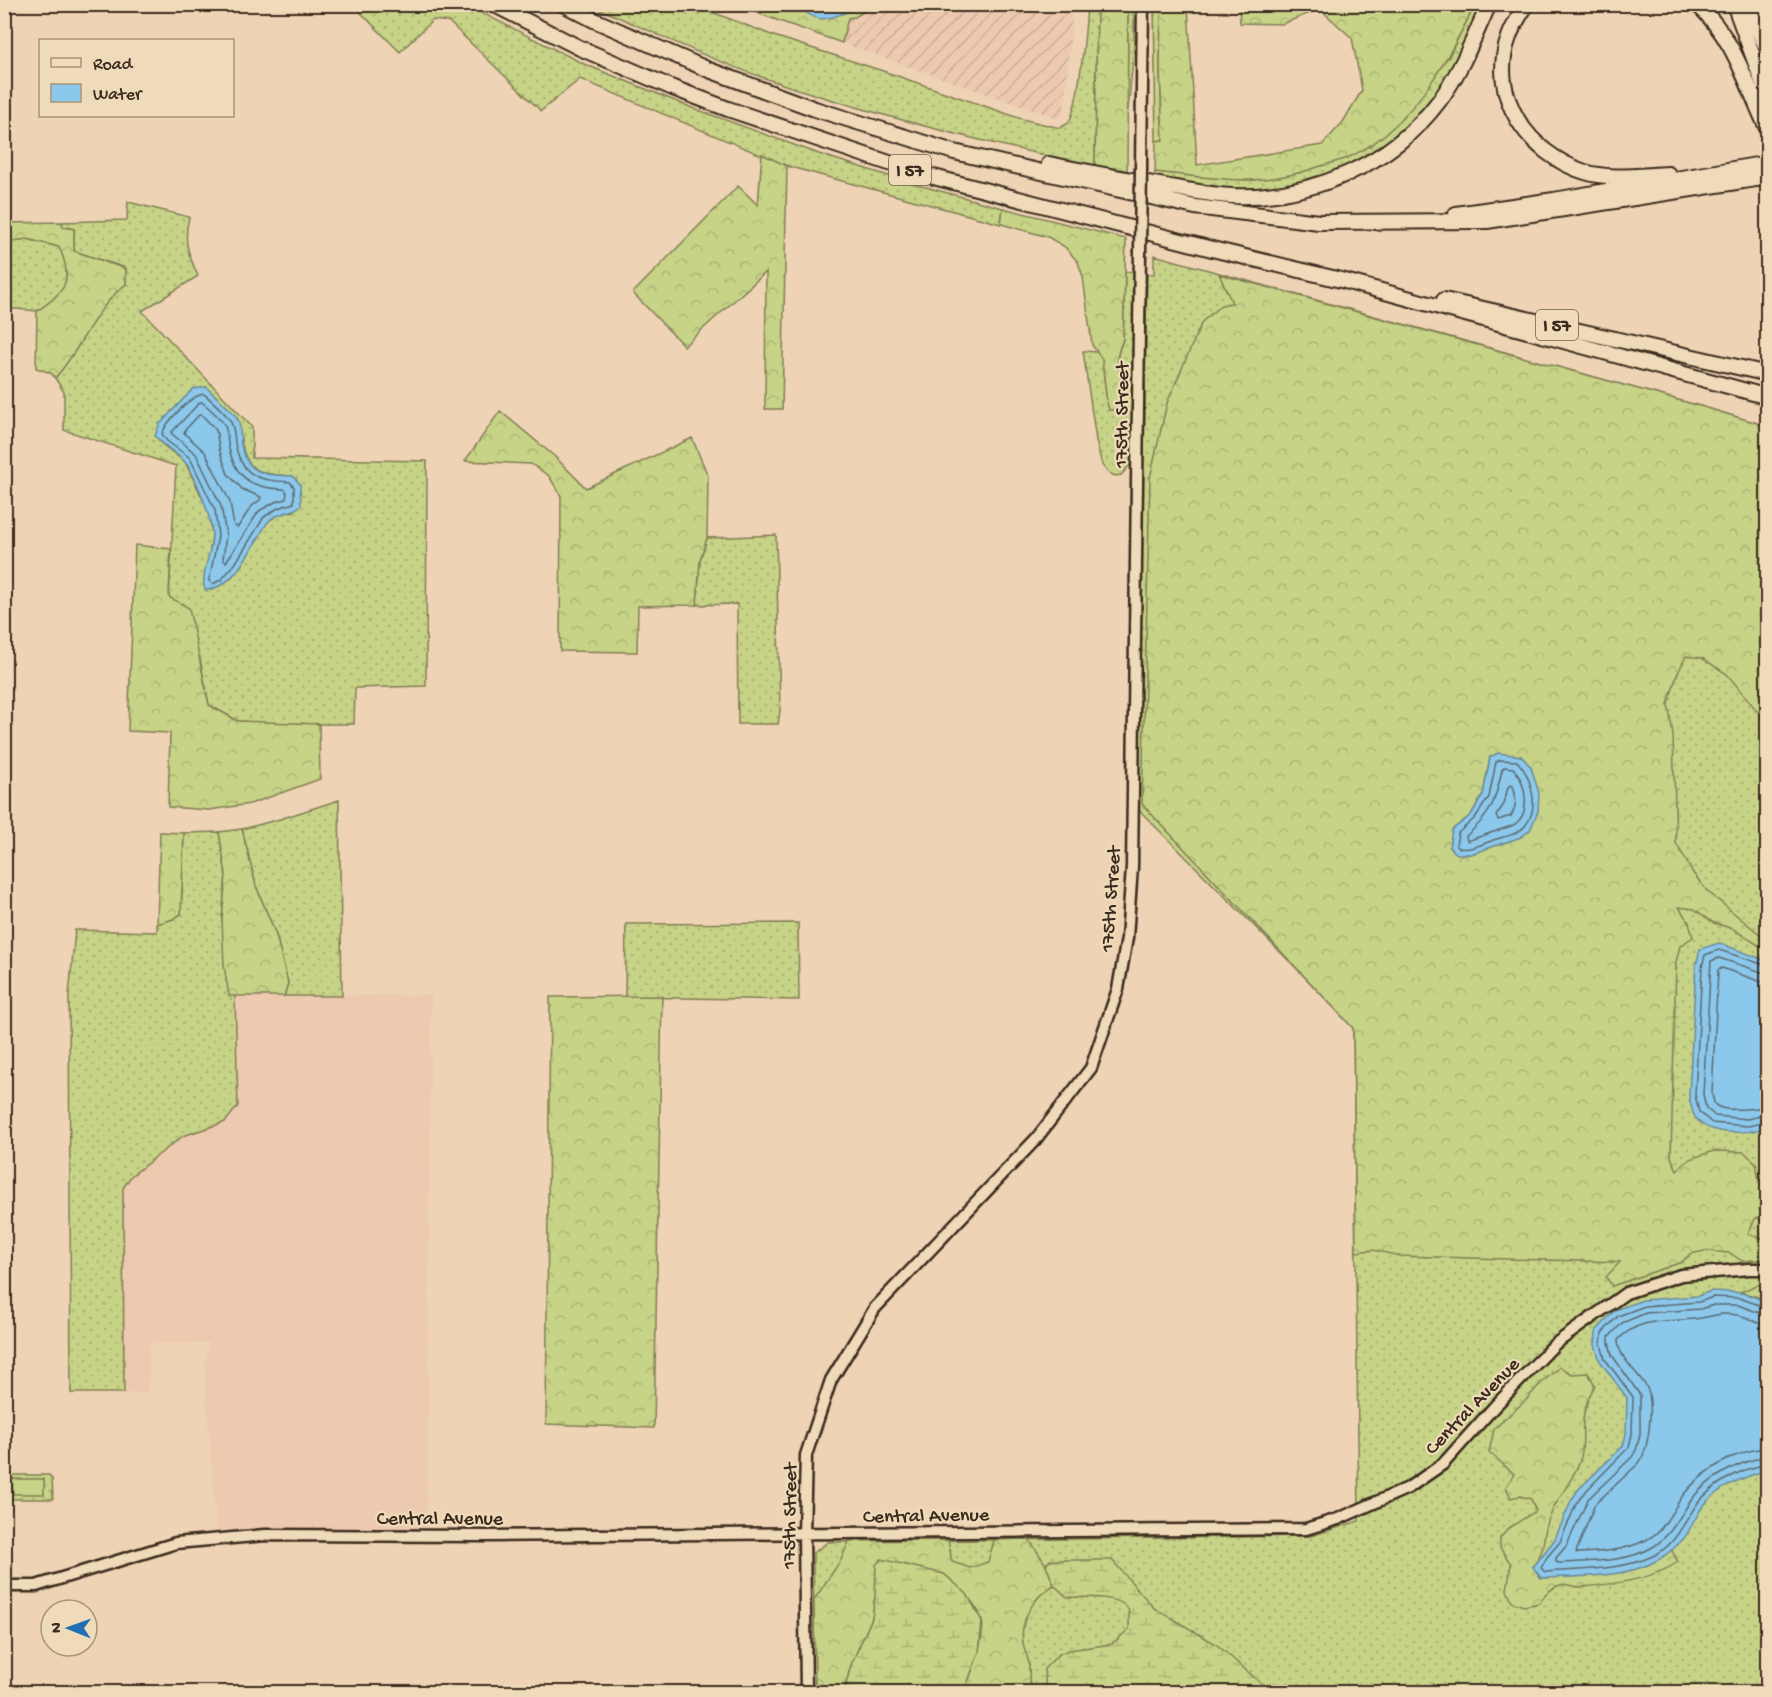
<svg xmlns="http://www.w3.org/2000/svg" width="1772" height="1697" font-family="'Gochi Hand',sans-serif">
<defs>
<pattern id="industrial-furrows" width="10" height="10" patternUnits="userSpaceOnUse" patternTransform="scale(1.5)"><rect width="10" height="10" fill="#edc9b0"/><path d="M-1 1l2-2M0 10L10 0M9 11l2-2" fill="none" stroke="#ccad97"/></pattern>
<pattern id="grass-dots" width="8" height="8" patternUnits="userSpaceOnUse" patternTransform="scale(1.5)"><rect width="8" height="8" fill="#c7d387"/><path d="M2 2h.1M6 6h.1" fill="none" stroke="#acb574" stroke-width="1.8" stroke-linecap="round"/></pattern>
<pattern id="forest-crowns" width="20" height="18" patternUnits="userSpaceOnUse" patternTransform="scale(1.5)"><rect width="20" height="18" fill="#c7d387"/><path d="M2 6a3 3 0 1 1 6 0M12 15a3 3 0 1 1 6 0" fill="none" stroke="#acb574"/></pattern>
<pattern id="wetland-marsh" width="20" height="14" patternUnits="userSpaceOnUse" patternTransform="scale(1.5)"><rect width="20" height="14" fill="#c7d387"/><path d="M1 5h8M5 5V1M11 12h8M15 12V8" fill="none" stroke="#acb574"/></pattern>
</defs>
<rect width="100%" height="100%" fill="#eed3b5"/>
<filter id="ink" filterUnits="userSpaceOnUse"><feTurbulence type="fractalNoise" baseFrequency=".0167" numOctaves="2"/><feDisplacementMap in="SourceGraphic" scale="12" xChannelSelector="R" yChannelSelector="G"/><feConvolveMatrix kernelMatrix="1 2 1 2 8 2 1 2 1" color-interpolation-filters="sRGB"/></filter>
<g filter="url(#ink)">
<path fill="#edc9b0" d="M431 995 427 1528 217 1530 206 1393 205 1366 209 1343H149V1376L146 1393H124L123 1188 131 1176 183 1136 225 1122 238 1106 235 996Z"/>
<path fill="url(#industrial-furrows)" d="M874 5H1073L1064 112 1061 117 1056 118 842 43 848 18 855 17Z"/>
<path fill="url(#grass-dots)" stroke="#817e52" stroke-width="1.5" fill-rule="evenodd" d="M353 5H466L584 64 690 107 819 154 911 183 1003 208 1001 224 787 166 580 79 541 111 449 22 433 20 400 52Z
M591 5H694L774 36 883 71 1022 119 1060 128C1063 126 1066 125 1068 123 1079 110 1086 24 1087 5H1097L1095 166C985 143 877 116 770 80 709 59 650 31 591 5Z
M1128 5H1134V50L1127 119Z
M1154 5H1161L1160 71 1163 140 1156 141Z
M1475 5H1480C1471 28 1461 53 1448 75 1413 138 1331 186 1260 189 1225 190 1189 183 1155 179V172L1203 177 1253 180 1303 172 1448 58Z
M128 202 189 217C183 241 188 254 198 276L142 311 252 427V458L427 461 426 686 355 688 354 724H285L238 721 209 705 200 659 169 597 176 466 64 430V392L55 378C82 347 92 311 126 284V268L74 251V229L62 227V222L127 220ZM238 420C244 464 245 474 293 476L295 511 280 514 268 521 240 567 209 558 212 535 209 512 185 462 163 445 156 436Z
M27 239 60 247 67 267 65 287 50 302 37 311 5 308V242Z
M1154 255 1707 408 1767 426V1692H815L813 1553 828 1542 1311 1536 1359 1521 1353 1028 1301 973 1138 809 1147 274H1154Z
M1134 271 1131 464 1121 475 1115 476 1107 472 1102 465 1096 440 1083 351 1098 352 1102 359 1107 403 1118 406 1122 380 1121 371 1118 363V354L1123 339 1125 272Z
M776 535 780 711 778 724H738L737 604 697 605 700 560 707 538Z
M339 800 342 996H284L288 983 276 935 256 886 242 829 280 819Z
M219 832 226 874 222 920 235 996 238 1106 225 1122 183 1136 131 1176 123 1188 124 1393H71L69 996 75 930 157 932V924L173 919 181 914 184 833Z
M798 923 799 1000 625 997 626 924Z
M7 1475H49L52 1479 53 1499H5V1477Z"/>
<path fill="url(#forest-crowns)" stroke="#817e52" stroke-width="1.5" fill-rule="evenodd" d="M734 5H874L855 17 848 18 842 43Z
M1097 5H1128L1127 171 1095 166Z
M1161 5H1188L1197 165 1322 145 1343 122 1362 90 1352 38 1320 9 1282 24 1240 23 1239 5H1475C1445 64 1410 131 1345 159 1336 162 1327 164 1318 167 1298 174 1273 179 1251 180 1219 180 1187 175 1155 172L1156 141 1163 140 1160 71Z
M762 154 787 166 782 409H765L766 272 684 346 633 293 738 186 758 205Z
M1003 208 1126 239 1123 339C1120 346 1116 356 1118 364 1121 378 1126 399 1113 410H1109L1107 403 1102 359 1092 345 1083 277 1078 262 1065 247 1048 237 1001 224Z
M62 222 63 227 74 229V251L126 269V284C93 310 82 348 55 378L51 373 36 368 37 311C66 292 74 280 59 247L27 239 5 242 4 223Z
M1219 274 1707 408 1767 426V723L1727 674 1702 658 1686 656 1677 675 1668 704 1673 734 1676 843 1693 873 1707 891 1768 941 1767 947 1763 948 1733 929 1714 923 1694 909 1679 907 1689 923 1693 937 1680 946 1676 962 1671 1157 1677 1170 1690 1159 1714 1151 1744 1152 1756 1163 1759 1181 1767 1180V1224L1756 1217 1748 1234 1767 1240V1259L1742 1261 1730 1253 1705 1251 1690 1254 1682 1262 1612 1286 1606 1277 1620 1262 1400 1256 1373 1250 1356 1252 1353 1028 1142 804 1150 478 1167 403 1202 322 1221 305 1232 303ZM1490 757 1538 804V811L1520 837 1471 854 1463 855 1452 830 1471 815 1483 795Z
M500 411 554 456 586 488 692 438 708 476 707 538 700 560 697 605 638 606 637 652 560 651 561 496 549 476 531 464 465 461Z
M135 545 171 549 169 597 189 608 209 705 238 721 319 724 320 779 250 804 209 810 168 807 170 733 128 731Z
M242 829 256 886 276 935 288 983 284 996H229L224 966 222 920 226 874 219 832Z
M160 832 184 833 181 914 173 919 157 924Z
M662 996 654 1428 546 1424 550 997Z
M1757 1285H1767V1304L1758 1297 1740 1292Z
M1560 1367 1572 1374 1588 1373 1595 1385C1589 1397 1584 1407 1583 1420 1582 1433 1584 1444 1581 1457 1574 1483 1552 1501 1546 1528 1542 1546 1545 1550 1533 1566L1541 1578C1581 1575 1641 1579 1671 1549L1678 1562C1652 1580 1614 1584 1583 1587 1575 1588 1567 1583 1560 1585 1550 1588 1545 1596 1539 1603L1524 1606 1512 1602 1507 1590 1511 1564 1500 1548V1538L1510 1527 1536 1511 1531 1499 1520 1496 1511 1498 1506 1487 1514 1474 1489 1452 1494 1429 1526 1400 1540 1384Z
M1029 1539 1046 1565 1054 1585C1034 1596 1019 1620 1023 1643 1024 1651 1029 1658 1029 1666 1030 1681 1027 1678 1034 1692H964C970 1677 986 1637 982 1621 979 1604 956 1585 944 1574L875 1597 872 1618 851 1665 844 1692H815L814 1600 841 1560 849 1541 948 1540 952 1562 970 1568 988 1562 994 1540Z"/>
<path fill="url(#wetland-marsh)" stroke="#817e52" stroke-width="1.5" d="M881 1559 944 1574 967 1594 982 1621 979 1652 964 1692H844L851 1665 872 1618 875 1597 876 1565Z
M1050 1560H1112L1154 1608 1216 1644 1271 1692H1046L1044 1669 1059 1654 1069 1650 1112 1644 1129 1629C1129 1623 1130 1614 1128 1609 1119 1594 1082 1598 1067 1597L1054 1585 1046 1565Z"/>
<path fill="#c7d387" stroke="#817e52" stroke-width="1.5" d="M12 1479H44V1494H13Z"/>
<path fill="#8bc8eb" stroke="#6b8999" stroke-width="1.5" d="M796 5H862C853 10 832 19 821 19 812 18 802 10 796 5Z
M206 387C214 395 234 411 238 420 241 427 240 436 241 444 247 475 266 475 293 476L300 484 301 505C292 515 278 511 269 521 265 525 262 532 259 537 246 557 232 589 205 590 200 573 212 554 212 535 212 519 195 473 184 461 175 452 164 446 155 436L159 425 193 389Z
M1498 753 1521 756 1531 767 1539 793 1538 811 1530 830 1521 837 1471 854H1457L1449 847 1452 830 1471 815 1483 795 1490 757Z
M1719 943 1767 961V1134L1762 1129C1742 1134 1705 1136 1694 1115 1691 1110 1691 1101 1689 1096L1696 965 1700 949Z
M1711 1291C1732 1292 1750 1291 1767 1304V1470C1744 1477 1716 1487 1701 1509 1697 1516 1692 1525 1688 1532 1685 1540 1665 1556 1658 1560 1624 1579 1579 1576 1541 1578L1533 1567 1555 1539 1571 1501 1578 1490 1623 1446 1626 1434 1627 1398 1600 1361 1595 1345 1596 1331 1615 1310 1643 1300 1698 1296Z"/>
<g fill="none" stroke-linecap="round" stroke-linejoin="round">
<path stroke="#5b6970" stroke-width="1.5" d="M204 394C211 400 230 416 232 425 235 432 234 441 236 448 244 479 262 480 290 482L294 487V503L278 508 264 517 235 564 222 579 213 584 209 581 218 536 215 510 190 458 167 441 162 434C166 422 191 395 204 394Z
M202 402C209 408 221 418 225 426 228 433 227 442 229 449 237 481 254 488 284 489L287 492 286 499 275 502 259 511 226 562 223 559 226 535 221 506 196 454 171 433 199 403Z
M199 415H202L216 430 220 452 228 474 242 489 261 497 260 500 251 507 238 527 234 526 230 502 205 452 184 433 185 430Z
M1500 760 1517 761C1532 777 1540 808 1525 826 1518 835 1501 837 1491 841 1480 845 1470 850 1459 848L1456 845 1458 833 1475 818 1489 797 1496 762Z
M1504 767 1513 768C1526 782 1532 813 1514 825L1467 841 1466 836C1492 814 1495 802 1502 770Z
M1510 785 1513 786C1517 797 1517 806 1511 816L1498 820 1496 816 1504 804 1508 787Z
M1768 966 1719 950 1705 955 1702 967 1695 1095 1699 1112 1712 1123 1748 1126 1761 1123 1768 1126
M1768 974 1719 958 1711 961 1703 1094 1706 1108 1715 1116 1747 1119 1760 1116 1768 1117
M1768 983 1759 981 1722 968 1718 970 1712 1094C1712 1094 1714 1103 1714 1103 1721 1115 1757 1106 1768 1108
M1768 1308 1739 1298 1713 1297 1699 1302 1645 1306 1618 1316 1602 1333 1601 1344 1605 1359 1633 1397 1632 1434 1629 1447 1583 1494 1576 1504 1560 1542 1547 1557 1541 1568 1545 1572C1581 1569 1620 1571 1653 1556 1675 1546 1684 1522 1697 1504 1713 1484 1742 1467 1768 1465
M1768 1316 1738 1305H1714L1700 1309 1646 1313 1622 1323 1609 1337V1343L1612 1355 1640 1395V1435L1636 1450 1632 1457 1588 1499 1567 1545 1556 1558V1562L1559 1563C1590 1561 1625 1563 1653 1547 1670 1536 1679 1518 1690 1502 1704 1480 1742 1459 1768 1457
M1768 1325C1756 1325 1749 1316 1737 1315 1724 1312 1714 1316 1701 1318 1671 1323 1641 1315 1618 1340 1618 1358 1639 1373 1647 1388 1654 1404 1649 1449 1639 1463L1595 1504 1576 1552 1578 1553C1602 1552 1624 1551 1646 1540 1665 1531 1672 1510 1684 1494 1703 1471 1737 1449 1768 1448"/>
<defs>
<path id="secondary" d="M1141 168 1143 4
M4 1586H36L176 1543 265 1535 486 1536 1306 1529 1338 1519 1408 1488 1443 1464 1495 1406 1555 1344 1626 1293 1681 1275 1749 1269H1768
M806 1692 804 1533 806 1455 831 1380 875 1308 1036 1139 1091 1068 1118 989 1127 938 1132 867 1140 252"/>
<path id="highway" d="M493 4 580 48 673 88 728 109 922 174 1212 249 1345 281 1768 397
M563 4 594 20 709 70 815 109 954 152 1195 207 1319 222 1487 221 1768 177
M1527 4C1520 15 1513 25 1509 37 1487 96 1529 154 1585 172 1611 180 1641 175 1668 174
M1697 4C1737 42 1745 83 1768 130
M1734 4 1768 97
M1747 4 1768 52
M1049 164C1087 172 1126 179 1165 186 1187 190 1210 195 1232 196 1311 199 1391 165 1439 101 1461 72 1474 37 1489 4
M1456 214 1554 200 1768 163
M1444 300 1768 374"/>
</defs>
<use href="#secondary" stroke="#3b2a1e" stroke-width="15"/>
<use href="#highway" stroke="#3b2a1e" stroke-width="18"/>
<use href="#secondary" stroke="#efdbb9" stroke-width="10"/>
<use href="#highway" stroke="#efdbb9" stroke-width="14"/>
<defs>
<path id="secondary-bridge" d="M1140 252 1141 168"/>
</defs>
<use href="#secondary-bridge" stroke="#3b2a1e" stroke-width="15" stroke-linecap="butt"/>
<use href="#secondary-bridge" stroke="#efdbb9" stroke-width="10"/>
</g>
</g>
<g text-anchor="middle" stroke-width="4.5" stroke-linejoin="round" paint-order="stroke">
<g fill="#efdbb9" stroke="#715f4c" stroke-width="1.5">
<rect x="889" y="155" width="42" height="30" rx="4.5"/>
<rect x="1536" y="310" width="42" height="30" rx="4.5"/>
</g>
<g font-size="18" font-weight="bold" fill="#3b2a1e">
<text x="910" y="176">I 57</text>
<text x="1557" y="331">I 57</text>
</g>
<g font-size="20" fill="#3b2a1e" stroke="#efdbb9">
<text transform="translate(1120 415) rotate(-89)" y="7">175th Street</text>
<text transform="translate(1109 899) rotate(-86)" y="7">175th Street</text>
<text transform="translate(1471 1405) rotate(-46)" y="7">Central Avenue</text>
<text transform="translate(926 1514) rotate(-1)" y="7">Central Avenue</text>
<text transform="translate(788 1516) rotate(-89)" y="7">175th Street</text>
<text x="440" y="1524">Central Avenue</text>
</g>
</g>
<rect width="1772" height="1697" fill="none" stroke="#efdbb9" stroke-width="24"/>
<rect x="12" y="12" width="1748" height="1673" fill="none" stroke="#3b2a1e" stroke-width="2" filter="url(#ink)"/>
<rect x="39" y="39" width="195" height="78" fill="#efdbb9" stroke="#a7947b" stroke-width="1.5"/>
<rect x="51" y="58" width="30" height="9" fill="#efdbb9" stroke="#a7947b" stroke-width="1.5"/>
<text x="93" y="69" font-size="18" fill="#3b2a1e">Road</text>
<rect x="51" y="84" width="30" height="18" fill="#8bc8eb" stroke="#a7947b" stroke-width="1.5"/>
<text x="93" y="99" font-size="18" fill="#3b2a1e">Water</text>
<g transform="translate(69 1628) rotate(271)"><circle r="28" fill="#efdbb9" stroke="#a7947b" stroke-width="1.5"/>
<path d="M0-4.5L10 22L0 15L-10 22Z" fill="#1f6fb2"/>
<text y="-9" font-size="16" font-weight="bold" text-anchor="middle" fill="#3b2a1e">N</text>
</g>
</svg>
